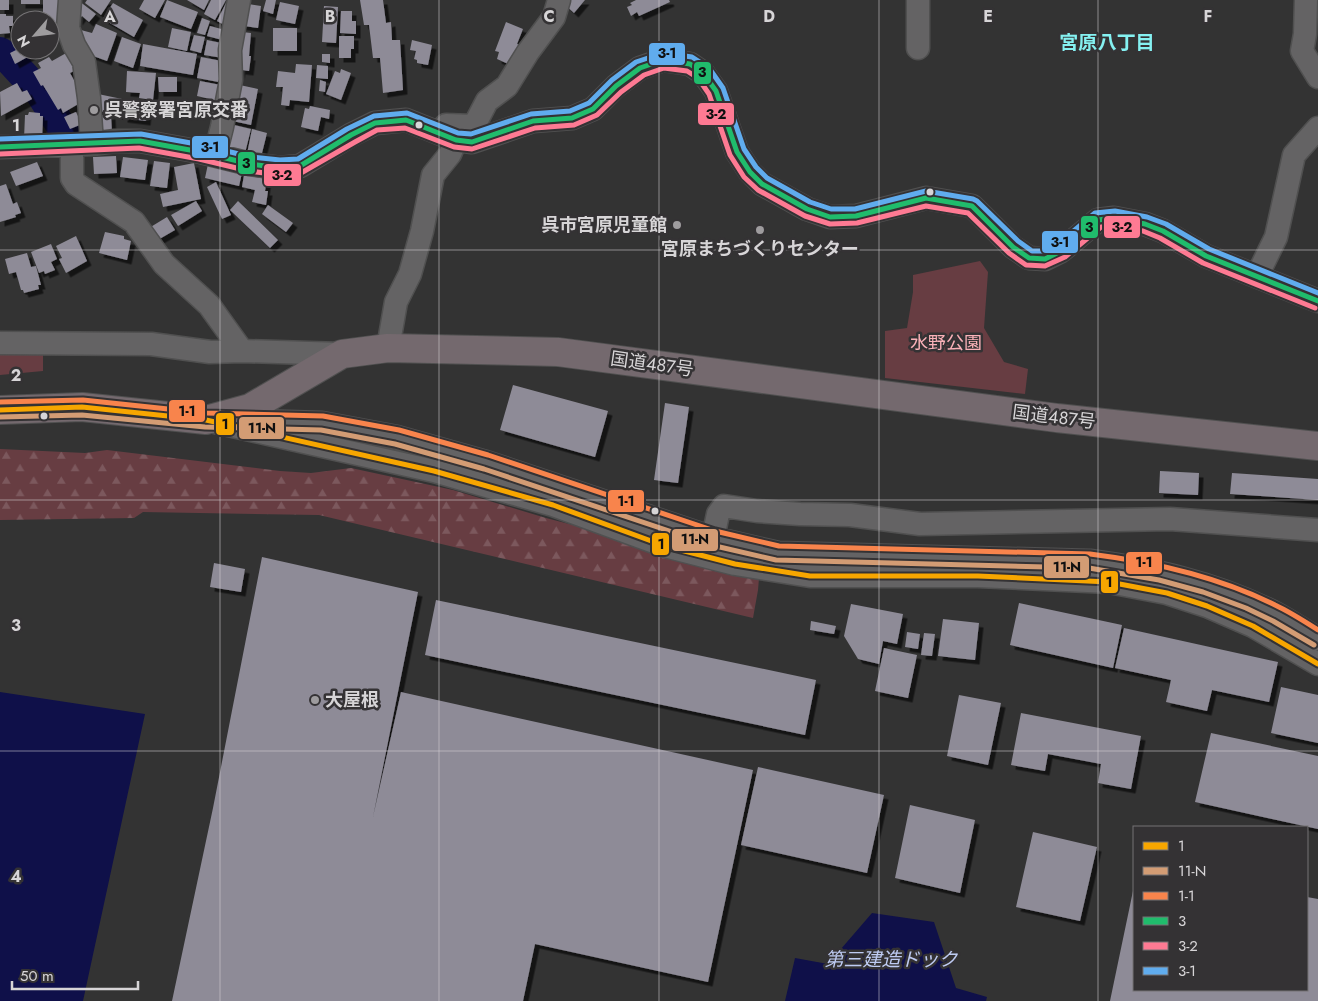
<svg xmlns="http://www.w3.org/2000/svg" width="1318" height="1001" font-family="Jost,'Noto Sans JP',sans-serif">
<defs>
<pattern id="forest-firs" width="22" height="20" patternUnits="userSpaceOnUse" patternTransform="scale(1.25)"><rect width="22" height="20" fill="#673d42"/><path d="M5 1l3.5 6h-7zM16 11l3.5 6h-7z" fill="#7c585d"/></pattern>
<filter id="shadow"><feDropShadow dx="4.5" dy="4.5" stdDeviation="0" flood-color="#0009"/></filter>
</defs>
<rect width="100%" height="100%" fill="#333"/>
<path fill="#673d42" d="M980 261 988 272 984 328 1004 362 1028 369 1025 394 885 378V331L907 328 913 292V275Z
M0 355H43V371L0 375Z"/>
<path fill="url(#forest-firs)" d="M0 449 85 453 107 450 280 471 311 473 351 468 453 490 546 518 619 537 759 578 758 590 753 618 319 515 143 512 134 518 0 520Z"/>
<path fill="#0f1049" d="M0 692 145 714 83 1001H0Z
M872 913 934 922 956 988 987 997 986 1001H785L795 958 828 964Z"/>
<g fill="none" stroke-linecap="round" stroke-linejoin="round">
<path stroke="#0f1049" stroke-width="30" d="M0 52 5 55 40 93 66 134"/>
</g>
<path fill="#8e8b97" filter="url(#shadow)" d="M0 0H9V10H0Z
M21 0H40V4H21Z
M43 0H60L61 32 50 33V20H43Z
M87 0H111L101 15 85 3Z
M144 0H165L155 18 139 9Z
M167 0 198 12 191 29 160 17Z
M187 0H209L204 10Z
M211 0H226L215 20 204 14Z
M266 0H276L273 14 263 11Z
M360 0H383L386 23 391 22 392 40H400L403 90 383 93 380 58H373L369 25H364Z
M563 0H585L574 13 562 2Z
M636 0H669L670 2 639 16 637 12 631 16 627 7 632 5 630 3Z
M79 1 96 14 89 22 82 16 78 21Z
M280 2 299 6 295 24 276 20Z
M113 3 143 20 134 37 103 19Z
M226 3 235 8 226 26 217 21Z
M242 3 261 6 258 28 238 25Z
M324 6 338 7 336 43 322 42Z
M341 11H352V21H356V34L340 33Z
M0 14H6V16H13V26H9L10 33 0 34Z
M202 18 210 21 205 35 197 33Z
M506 22 523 29 517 44 523 46 515 67 497 59 499 52 495 51Z
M96 24 117 33 107 61 85 53 88 47 77 43 81 30 92 33Z
M210 26 229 31 226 41 207 36Z
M172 28 191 32 187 51 168 47Z
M273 28H297V51H273Z
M242 32 251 33 249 56H251L249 71 241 70 240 75Z
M194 35 205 37 201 53 190 50Z
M339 36H354V49H351V58H339Z
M122 37 141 44 133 68 114 61Z
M207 40 226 44 223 58 204 55Z
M412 40 432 45 428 65 417 63V60L414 59 416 51 410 50Z
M143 44 197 54 193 75 140 66Z
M20 48V50H29L31 55 15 64 10 53Z
M68 52 78 69 70 73 85 100 63 113 61 108 58 110 43 85 41 86 33 72 41 68 38 63 49 57 52 61Z
M322 54H330V63L322 62Z
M201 57 227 62 224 83 197 78Z
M296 64 312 65 309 102 290 100 289 106 281 105 283 87H276L278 71 295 73Z
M317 65 328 66V79L316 78Z
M341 69 351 73 341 100 326 94 335 71 340 73Z
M127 71 156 73 153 100 139 98 140 93 126 92Z
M158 77H177V92H159Z
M320 80 326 82 325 92 319 91Z
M200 81 226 86 223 102 197 96Z
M17 83 22 92 27 90 32 99 1 116 0 92Z
M235 84 258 89 251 125 228 120Z
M98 94 122 99 119 115 94 110Z
M125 101 148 104 146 121 123 118Z
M310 106 330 110 329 119 321 117 318 131 301 127 305 108 309 109Z
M29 112 40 113V116H43L42 140 24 139 25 115H28Z
M76 112 82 124 70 129 64 117Z
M111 115 112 133 97 134 96 116Z
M230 124 251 129 245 153 224 148Z
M252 129 267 133 261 157 247 154Z
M116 156 117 173 94 174 93 157Z
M123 157 148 160 145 180 120 177Z
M154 161 170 163 167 188 150 186Z
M37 162 43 176 16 186 10 172Z
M194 163 201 199 163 207 160 194 178 190 174 167Z
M208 164 242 173 239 186 205 178Z
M244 175 267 179 265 191H268L266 205 252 202 255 190 242 187Z
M216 182 231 215 222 219 207 187Z
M6 184 13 204 17 202 21 213 15 215 16 217 0 222V186Z
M196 201 202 211 178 226 171 215Z
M238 201 278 240 270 248 230 210Z
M268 205 293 223 286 232 262 214Z
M167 217 175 230 156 241 149 228Z
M105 232 124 236V239L131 241 127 260 99 253Z
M76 236 87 261 66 273 59 259 62 258 56 246Z
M51 244 57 259 51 262 55 270 45 274 44 271 39 273 31 252Z
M27 253 31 267 36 266 41 285H38L39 289 24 293 23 290H21L16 272 9 274 5 259Z
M513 385 608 411 595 457 500 430Z
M665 403 689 407 678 483 654 480Z
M1160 471 1199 473 1198 495 1159 493Z
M1232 473 1318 479V500L1230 494Z
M262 557 418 592 373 817 401 692 753 770 708 982 535 944 523 1001H172L213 808Z
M214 563 245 569 241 592 210 587Z
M436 600 816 680 805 735 425 655Z
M1019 603 1122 625 1113 668 1010 645Z
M851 604 903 614 897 644 883 641 879 664 858 659 844 636Z
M943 619 979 623 975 660 938 656Z
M811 621 836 626 834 634 810 630Z
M1124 628 1278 662 1269 702 1212 690 1207 711 1166 702 1171 680 1115 668Z
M907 632 920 634 918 649 905 647Z
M924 633 935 634 932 656 921 655Z
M884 648 917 655 908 698 875 691Z
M1281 687 1318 695V743L1271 733Z
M959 695 1001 703 988 765 947 756Z
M1021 713 1141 736 1131 789 1098 783 1101 764 1048 754 1045 771 1011 765Z
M1211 733 1318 756V829L1195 802Z
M758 767 884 795 867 873 741 845Z
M910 805 975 820 960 893 895 878Z
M1033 832 1097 847 1080 921 1016 907Z
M1133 891 1134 990H1307V897L1318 899V1001H1110Z"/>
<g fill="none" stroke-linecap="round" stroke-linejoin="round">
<defs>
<path id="minor" d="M70 0 68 28 74 45 84 62 89 98 92 144
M1306 0 1305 34 1302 51 1318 77
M918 48V0
M446 125 474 126 487 101 507 86 528 52 554 17 559 0
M72 145V178L76 184 134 222 164 264 209 305 242 351
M0 147 92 144 115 141H140L201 152 250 164 280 168 300 166 351 135 375 123 406 120 456 140 472 142 533 121 572 118 593 109 616 86 640 68 663 60 690 64 703 73 716 91 737 152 750 172 762 184 807 209 830 217 856 216 926 198 972 206 1013 247 1029 258 1045 259 1061 251 1098 220 1114 218 1145 224 1163 231 1206 256 1318 301
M215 155 222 127 231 80 230 50 239 0
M1257 276 1276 237 1294 155 1318 128
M0 343 151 344 210 352 242 351 342 354
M388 348 396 302 410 274 422 231 433 175 450 154 456 140
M206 420 434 471 553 505 665 546 735 564 810 576H978L1109 582 1167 593 1207 606 1253 626 1318 664
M255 421 322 423 397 437 486 462 713 538 778 553 1090 561C1156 570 1211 582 1271 611 1287 619 1303 630 1318 639
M710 552 718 514 724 506 757 511 800 514 850 515 920 524 1170 519 1318 530"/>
<path id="highway" d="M0 410 82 407 206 420 250 408 342 354 388 348 558 352 1057 418 1318 446"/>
</defs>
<use href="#minor" stroke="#505050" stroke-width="25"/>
<use href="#highway" stroke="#505050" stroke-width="30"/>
<use href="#minor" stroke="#646364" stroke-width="22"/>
<use href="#highway" stroke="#74696e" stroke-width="28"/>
<defs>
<path id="bus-1" d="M0 410 82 407 206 420 434 471 553 505 665 546 735 564 810 576H978L1109 582 1167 593 1207 606 1253 626 1318 664"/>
<path id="bus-2" d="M0 417 82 415 205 427 321 430 395 444 484 469 711 545 776 560 1089 568 1159 580 1203 592 1246 608 1273 621 1314 645"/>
<path id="bus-3" d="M0 402 83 400 206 413 323 416 399 430 488 455 715 531 779 546 1090 554C1154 562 1217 576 1275 605 1290 612 1304 621 1318 630"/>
<path id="bus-4" d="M0 147 140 141 201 152 250 164 280 168 300 166 351 135 375 123 406 120 456 140 472 142 533 121 572 118 593 109 616 86 640 68 663 60 690 64 703 73 716 91 737 152 750 172 762 184 807 209 830 217 856 216 926 198 972 206 1013 247 1029 258 1045 259 1061 251 1098 220 1114 218 1145 224 1163 231 1206 256 1318 301"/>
<path id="bus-5" d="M0 154 139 148 199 159 249 171 280 175 301 173 355 142 377 130 405 128 454 147 472 149 535 128 574 125 597 115 621 92 644 75 664 68 687 71 698 78 709 94 730 155 744 177 758 190 805 216 830 224 857 223 926 206 968 213 1009 253 1026 265 1045 266 1065 257 1101 227 1114 226 1143 231 1160 238 1203 263 1315 308"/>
<path id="bus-6" d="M0 139 141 134 202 145 251 157 280 160 298 159 347 129 374 116 407 113 458 133 471 134 531 114 570 111 589 103 612 80 636 62 663 53 692 57 709 68 723 88 744 149 756 167 767 178 810 202 831 209H855L926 191 973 199 977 201 1018 241 1032 251H1043L1057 245 1095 213 1115 211 1147 217 1166 224 1209 249 1318 293"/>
</defs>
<use href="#bus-1" stroke="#343234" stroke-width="9"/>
<use href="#bus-2" stroke="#343234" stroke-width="9"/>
<use href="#bus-3" stroke="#343234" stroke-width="9"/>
<use href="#bus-4" stroke="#343234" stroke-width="9"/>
<use href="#bus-5" stroke="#343234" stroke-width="9"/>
<use href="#bus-6" stroke="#343234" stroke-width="9"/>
<use href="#bus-1" stroke="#f7a600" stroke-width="5"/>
<use href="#bus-2" stroke="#d39c74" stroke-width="5"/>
<use href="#bus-3" stroke="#f8844c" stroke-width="5"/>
<use href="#bus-4" stroke="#20bc6c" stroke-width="5"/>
<use href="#bus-5" stroke="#fe7a93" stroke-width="5"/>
<use href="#bus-6" stroke="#60acee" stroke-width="5"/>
</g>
<path fill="none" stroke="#d7d5d7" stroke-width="1" stroke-opacity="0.55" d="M220 0V1001M439 0V1001M659 0V1001M879 0V1001M1098 0V1001M0 250H1318M0 500H1318M0 751H1318"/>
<g fill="#9e9c9e" stroke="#343234" stroke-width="2">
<circle cx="94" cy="110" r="5"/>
<circle cx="677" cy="225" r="5"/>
<circle cx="760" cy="230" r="5"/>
<circle cx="315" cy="700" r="5"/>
</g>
<g fill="#d7d5d7" stroke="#343234" stroke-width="2">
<circle cx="419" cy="125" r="4.5"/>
<circle cx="930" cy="192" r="4.5"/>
<circle cx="44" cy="416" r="4.5"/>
<circle cx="655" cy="511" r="4.5"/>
</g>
<g text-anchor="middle" stroke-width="5" stroke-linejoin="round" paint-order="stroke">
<g font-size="18" font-weight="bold" fill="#d7d5d7" stroke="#343234" text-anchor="start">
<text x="104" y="116">呉警察署宮原交番</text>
<text x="667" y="231" text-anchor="end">呉市宮原児童館</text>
<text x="760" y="255" text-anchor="middle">宮原まちづくりセンター</text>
<text x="325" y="706">大屋根</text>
</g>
<g font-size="18" fill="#fab1b8" stroke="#343234">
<text x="946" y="349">水野公園</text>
</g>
<g font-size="18" fill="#d7d5d7" stroke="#343234">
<text transform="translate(652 364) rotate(8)" y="6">国道487号</text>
<text transform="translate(1054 417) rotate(7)" y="6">国道487号</text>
</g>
<g font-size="19" font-weight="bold" fill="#85f1f1" stroke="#343234">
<text x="1107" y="49">宮原八丁目</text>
</g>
<g font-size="19" font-style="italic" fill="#becbf2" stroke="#343234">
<text x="891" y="966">第三建造ドック</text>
</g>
</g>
<g font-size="16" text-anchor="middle" font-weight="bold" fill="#d7d5d7" stroke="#343234" stroke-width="5" stroke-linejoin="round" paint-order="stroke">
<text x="110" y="22">A</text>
<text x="330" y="22">B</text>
<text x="549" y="22">C</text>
<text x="769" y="22">D</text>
<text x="988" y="22">E</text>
<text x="1208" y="22">F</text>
<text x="16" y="131">1</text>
<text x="16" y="381">2</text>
<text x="16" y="631">3</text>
<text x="16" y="882">4</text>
</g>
<g stroke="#343234" stroke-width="2">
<rect x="648" y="42" width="38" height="24" rx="5" fill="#60acee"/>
<rect x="693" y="61" width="19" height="24" rx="5" fill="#20bc6c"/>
<rect x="697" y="102" width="38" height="24" rx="5" fill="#fe7a93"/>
<rect x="191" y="135" width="38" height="24" rx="5" fill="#60acee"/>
<rect x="237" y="151" width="19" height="24" rx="5" fill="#20bc6c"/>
<rect x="263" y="163" width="39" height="24" rx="5" fill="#fe7a93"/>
<rect x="1080" y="215" width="19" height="24" rx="5" fill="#20bc6c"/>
<rect x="1103" y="215" width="38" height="24" rx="5" fill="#fe7a93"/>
<rect x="1041" y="230" width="38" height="24" rx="5" fill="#60acee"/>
<rect x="168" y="399" width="38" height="24" rx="5" fill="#f8844c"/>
<rect x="215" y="412" width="20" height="24" rx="5" fill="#f7a600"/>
<rect x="238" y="416" width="47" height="24" rx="5" fill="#d39c74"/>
<rect x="607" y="489" width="38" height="24" rx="5" fill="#f8844c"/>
<rect x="671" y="528" width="48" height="24" rx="5" fill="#d39c74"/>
<rect x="651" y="532" width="19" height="24" rx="5" fill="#f7a600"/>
<rect x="1125" y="551" width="38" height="24" rx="5" fill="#f8844c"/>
<rect x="1043" y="555" width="47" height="24" rx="5" fill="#d39c74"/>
<rect x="1100" y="570" width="19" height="24" rx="5" fill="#f7a600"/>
</g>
<g font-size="14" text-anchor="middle" font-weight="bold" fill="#111">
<text x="667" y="58">3-1</text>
<text x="702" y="77">3</text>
<text x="716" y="119">3-2</text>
<text x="210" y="152">3-1</text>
<text x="246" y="168">3</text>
<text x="282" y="180">3-2</text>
<text x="1089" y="232">3</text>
<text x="1122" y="232">3-2</text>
<text x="1060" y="247">3-1</text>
<text x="187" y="416">1-1</text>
<text x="225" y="429">1</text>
<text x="262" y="433">11-N</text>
<text x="626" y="506">1-1</text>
<text x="695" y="544">11-N</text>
<text x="661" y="549">1</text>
<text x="1144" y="567">1-1</text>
<text x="1067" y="572">11-N</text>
<text x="1109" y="587">1</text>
</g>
<rect x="1133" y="826" width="175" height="165" fill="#343234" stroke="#757375"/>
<rect x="1143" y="842" width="25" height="8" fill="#f7a600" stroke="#757375"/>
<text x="1178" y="851" font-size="15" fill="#d7d5d7">1</text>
<rect x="1143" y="867" width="25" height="8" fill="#d39c74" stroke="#757375"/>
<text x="1178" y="876" font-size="15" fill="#d7d5d7">11-N</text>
<rect x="1143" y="892" width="25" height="8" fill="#f8844c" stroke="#757375"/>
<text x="1178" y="901" font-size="15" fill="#d7d5d7">1-1</text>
<rect x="1143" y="917" width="25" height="8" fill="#20bc6c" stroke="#757375"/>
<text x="1178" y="926" font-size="15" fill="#d7d5d7">3</text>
<rect x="1143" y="942" width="25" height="8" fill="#fe7a93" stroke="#757375"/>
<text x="1178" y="951" font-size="15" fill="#d7d5d7">3-2</text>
<rect x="1143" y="967" width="25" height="8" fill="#60acee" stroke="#757375"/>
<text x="1178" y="976" font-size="15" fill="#d7d5d7">3-1</text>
<g transform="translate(35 35) rotate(242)"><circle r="24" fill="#343234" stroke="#757375"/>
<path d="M0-4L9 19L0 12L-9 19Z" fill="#9e9c9e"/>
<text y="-8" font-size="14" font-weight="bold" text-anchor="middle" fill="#d7d5d7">N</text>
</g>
<path d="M12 981v8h126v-8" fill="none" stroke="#d7d5d7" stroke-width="2.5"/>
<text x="20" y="981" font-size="15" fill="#d7d5d7" stroke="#343234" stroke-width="4" paint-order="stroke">50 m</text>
</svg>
